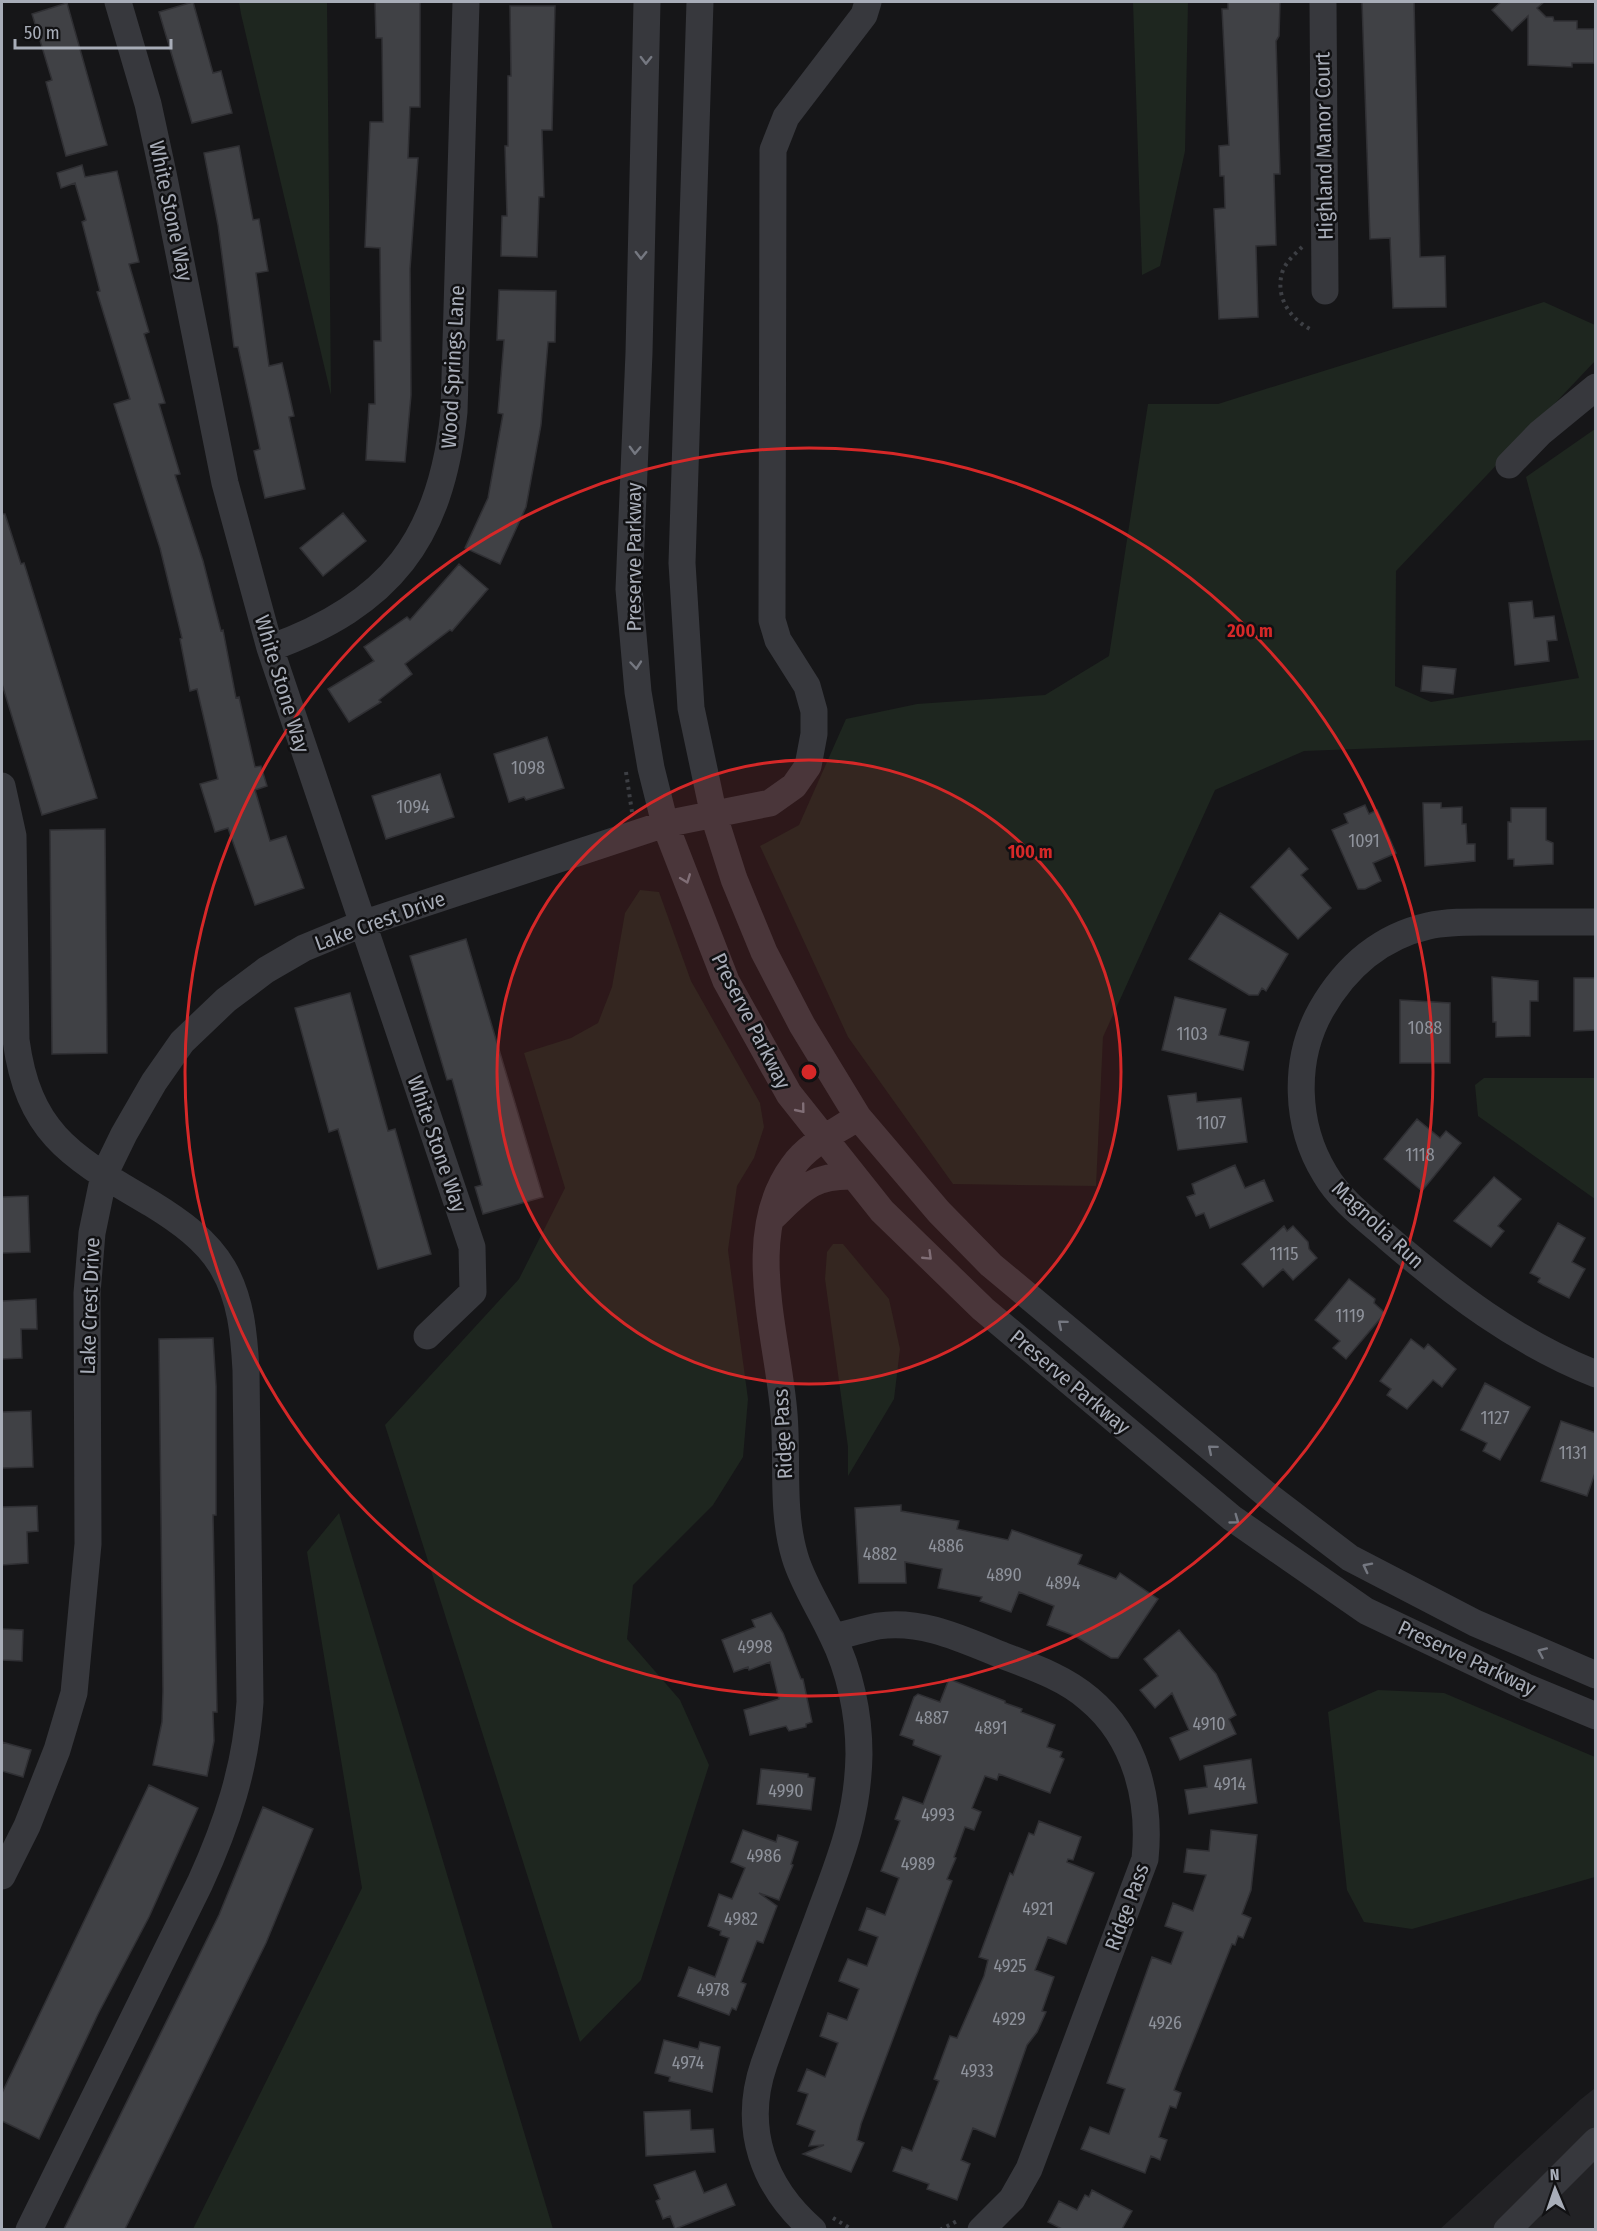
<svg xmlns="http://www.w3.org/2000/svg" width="1597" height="2231" font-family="'Fira Sans Condensed',sans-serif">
<rect width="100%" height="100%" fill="#161618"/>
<path fill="#222225" d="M1595 2088V2229L1439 2230 1580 2100Z"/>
<path fill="#1e261f" d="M239 2H327L331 395 241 14Z
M1133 2H1188L1185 151 1160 266 1142 275Z
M1544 302 1595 325V361L1396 571 1395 686 1431 702 1579 678 1526 477 1595 429V740L1304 751 1215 790 1103 1037 1096 1186 953 1184 848 1037 760 846 799 825 846 719 917 704 1045 695 1109 656 1148 404H1218Z
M640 890 659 892 691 981 760 1103 764 1127 754 1158 737 1186 728 1250 748 1399 743 1457 713 1505 633 1585 627 1639 680 1700 709 1765 641 1980 580 2042 385 1425 519 1279 565 1188 524 1053 571 1038 598 1023 612 987 625 913Z
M1484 1078H1595V1199L1478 1116 1475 1085Z
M833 1244H843L889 1299 900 1349 894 1399 848 1476V1447L825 1279 827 1252Z
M339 1513 553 2229H193L362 1888 307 1552Z
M1378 1690 1444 1693 1595 1757V1877L1412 1929 1364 1922 1347 1890 1328 1712Z"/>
<path fill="#404145" stroke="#303034" stroke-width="1.5" d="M193 2 213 73 221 71 232 113 192 123 159 12Z
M375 2H420V107H410L408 158H418L410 269 411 395 405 462 366 460 369 404H375L374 341H381L380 248 365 247 370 122H383L382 38H376Z
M1228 2H1280L1279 36 1276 41 1280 174H1274L1276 245 1256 246 1258 317 1219 319 1214 209 1225 208 1224 176H1220L1219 146 1229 145 1222 9H1228Z
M1362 2H1414L1420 257 1445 256 1446 307 1393 308 1390 238 1370 239Z
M1501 2H1544L1537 8 1546 17H1553L1554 21H1577V29H1594V63H1572V67L1528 65V16L1512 31 1492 10Z
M67 3 107 145 66 156 46 82 52 80 32 14Z
M510 6H555L552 130H542L544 197H539L537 257 501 256 502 216H507L505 146H508V76H511Z
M239 146 253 220 259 219 268 271 256 273 269 366 282 363 294 416 289 417 305 489 265 498 254 451 260 449 238 347H234L218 225 204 153Z
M82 165 85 177 117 171 139 262 129 264 149 332 144 334 165 403 159 404 180 474 175 475 203 561 221 631 223 630 236 698 239 697 255 767 261 766 267 786 255 790 270 841 286 836 304 888 255 905 228 828 215 832 200 784 218 779 197 689 190 691 180 639 182 638 160 548 114 404 130 399 97 292 100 291 82 222 86 220 75 183 61 188 57 173Z
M499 290 556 291 555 342H548L541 425 526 507 500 564 465 548 488 498 503 414 498 413 504 340H497Z
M343 513 366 541 323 576 300 548Z
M2 514H5L21 564 24 563 97 798 42 815 2 684Z
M459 564 488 589 452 631 450 630 405 664 412 674 379 700 381 702 349 722 328 689 374 661 364 647 407 617 410 620Z
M1532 601 1534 618 1554 616 1557 640 1547 641 1549 661 1515 665 1509 603Z
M1423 666 1456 669 1453 694 1421 691Z
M547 737 564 788 526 800 524 797 509 802 494 754Z
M440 774 454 817 386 839 372 796Z
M1423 803H1441V808L1462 807V824H1466L1467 844H1475V861L1425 866Z
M1365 805 1369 814 1377 810 1396 853 1373 863 1381 881 1365 889H1358L1332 830 1348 823 1344 814Z
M1511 808H1546V840L1553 843V864L1514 866V859H1508V822H1511Z
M105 829 107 1053 52 1054 50 830Z
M1289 848 1308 869 1301 875 1331 908 1298 939 1251 887Z
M1220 913 1288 954 1266 991 1262 988 1258 995H1249L1189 959Z
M466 939 543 1197 483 1214 475 1187 482 1185 452 1079 447 1080 410 956Z
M1492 977 1538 981V1001H1530V1036L1496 1037V1022H1493Z
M1574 978H1596V1030L1574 1031Z
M350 993 388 1131 395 1129 431 1254 378 1269 338 1129 329 1132 295 1008Z
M1175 997 1226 1009 1219 1035 1249 1042 1243 1070 1162 1050Z
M1400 1000 1450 1003V1063H1400Z
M1196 1093 1197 1102 1241 1098 1247 1142 1178 1150 1168 1096Z
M1417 1119 1440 1138 1446 1131 1461 1143 1422 1191 1384 1159Z
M1235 1165 1245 1188 1264 1180 1273 1201 1210 1228 1204 1213 1196 1216 1187 1197 1195 1194 1192 1184Z
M1494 1177 1521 1199 1498 1226 1504 1231 1491 1247 1454 1221Z
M28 1196 30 1252 2 1253V1197Z
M1558 1223 1585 1238 1572 1262 1585 1269 1569 1298 1543 1285 1538 1282 1540 1278 1530 1273Z
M1284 1226 1287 1231 1293 1226 1308 1242 1309 1249 1317 1258 1293 1280 1283 1269 1263 1287 1242 1264Z
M1349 1279 1375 1299 1374 1303 1385 1313 1346 1359 1333 1348 1340 1341 1315 1320Z
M36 1299 37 1329H21L22 1358 2 1359V1301Z
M213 1338 216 1386V1515H213L217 1712H213L214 1741 207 1776 153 1765 162 1722 163 1691 159 1339Z
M1411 1339 1424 1349 1428 1344 1456 1369 1442 1387 1433 1380 1407 1409 1387 1395 1391 1389 1380 1381Z
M1485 1383 1530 1407 1500 1460 1483 1451 1487 1443 1461 1430Z
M31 1411 33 1467 2 1468V1412Z
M1561 1421 1596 1433V1470L1587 1496 1541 1481Z
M901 1505V1511L959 1521 957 1529 1008 1540 1012 1530 1021 1533 1082 1555 1078 1564 1116 1579 1120 1573 1158 1599 1118 1658H1111L1075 1636 1047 1625 1054 1606 1019 1592 1011 1612 980 1601 982 1597 938 1588 942 1569 905 1562 906 1583H859L855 1508Z
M37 1506 38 1531 27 1532 28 1563 2 1565V1507Z
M771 1613 783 1633 801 1679H803L812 1722 806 1724V1727L789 1731 786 1726 750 1735 744 1710 779 1699 770 1662 749 1670 748 1667 734 1672 722 1640 755 1627 752 1620Z
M2 1629 23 1630 22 1661 2 1660Z
M1179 1630 1216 1674 1236 1715 1229 1719 1236 1734 1180 1760 1170 1738 1189 1730 1172 1693 1155 1708 1140 1690 1158 1676 1144 1659Z
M949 1679 1005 1701V1703L1022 1709 1021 1712 1055 1725 1047 1747 1062 1752 1060 1757 1064 1759 1050 1793 999 1774 997 1780 985 1776 972 1808 981 1812 974 1830 965 1827 954 1857 956 1858 947 1879 952 1881 861 2124 857 2140 864 2143 851 2172 803 2154 824 2145 809 2146 815 2131 797 2124 808 2094 798 2091 807 2069 825 2077 838 2043 820 2036 828 2013 847 2020 859 1989 839 1981 841 1975 848 1959 867 1966 878 1937 859 1930 867 1908 885 1915 899 1878 881 1871 900 1821 895 1819 903 1797 923 1804 941 1756 913 1745 914 1740 900 1735 914 1697 918 1694 940 1702Z
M2 1742 31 1750 23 1777 2 1771Z
M1251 1759 1257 1803 1189 1814 1185 1790 1207 1787 1204 1766Z
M761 1769 808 1774V1777L815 1778 811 1810 757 1804Z
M149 1785 198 1808 149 1917 98 2014 39 2139 2 2121V2093Z
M263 1807 313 1829 266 1943 125 2229H64L219 1915Z
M1039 1821 1081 1837 1073 1860 1068 1859 1067 1862 1094 1873 1066 1944 1048 1937 1035 1970 1054 1977 1042 2011 1046 2012 1037 2032 1027 2045 995 2137 973 2128 961 2160 970 2164 957 2200 927 2189 929 2184 893 2171 902 2147 912 2151 939 2081 934 2079 950 2036 957 2038 984 1976 988 1960 979 1957 1010 1873 1013 1875 1029 1833 1034 1835Z
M743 1830 776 1842 778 1835 798 1842 791 1864 793 1865 779 1900 759 1893 777 1906 763 1943 757 1941 741 1982 746 1984 736 2010 732 2008 729 2015 678 1996 689 1967 715 1977 729 1938 720 1935 721 1931 708 1926 719 1894 732 1899 745 1868 731 1862Z
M1211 1830 1257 1835 1251 1890 1242 1914 1251 1918 1243 1938 1238 1936 1235 1945 1232 1944 1180 2074 1174 2090 1181 2093 1176 2108 1170 2106 1159 2137 1167 2140 1160 2160 1151 2156 1145 2173 1081 2149 1090 2127 1109 2134 1125 2089 1107 2083 1152 1957 1171 1964 1183 1932 1165 1926 1173 1903 1193 1911 1206 1875 1184 1872 1187 1849 1209 1851Z
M664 2040 698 2049 700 2042 720 2047 712 2092 669 2081 670 2077 655 2073Z
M690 2110 691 2130 713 2129 715 2152 646 2156 644 2112Z
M695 2171 704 2193 726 2184 735 2205 675 2229 670 2216 663 2219 656 2201 660 2199 654 2185Z
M1092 2190 1132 2211 1122 2229H1062L1048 2222 1059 2201 1077 2210 1085 2195 1089 2197Z"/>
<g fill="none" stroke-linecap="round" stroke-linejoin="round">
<path stroke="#3d3f44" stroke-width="4" stroke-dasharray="3 4.5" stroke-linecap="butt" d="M1302 247C1295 254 1287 261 1283 270 1274 295 1289 319 1312 330
M626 772 632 812
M833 2218 853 2230
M940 2230 959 2220"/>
<path stroke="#37383d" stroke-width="27" d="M118 2 148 104 163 173 225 483 270 648 472 1247 473 1292 427 1336
M647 2 639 353 629 589 638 692 651 768 665 824 726 981 789 1094 882 1211 983 1309 1232 1518 1366 1611 1526 1687 1596 1716
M700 2 682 563 691 708 714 816 734 879 764 952 802 1025 858 1117 939 1212 991 1265 1266 1494 1350 1558 1475 1623 1596 1675
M1323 2 1325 291
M1509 465 1540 433 1596 387
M270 648C390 605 441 539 454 412L466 2
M2 786 13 836 16 1040C29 1137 75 1158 152 1204 178 1220 207 1240 223 1268 241 1299 244 1334 246 1370L250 1702C246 1767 227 1824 200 1883L29 2230
M1596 922C1562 922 1529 922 1496 922 1474 922 1450 921 1428 926 1380 937 1345 968 1321 1010 1293 1060 1295 1125 1325 1174 1340 1200 1366 1219 1388 1238 1452 1293 1516 1342 1596 1374
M773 1217C802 1189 812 1175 854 1176
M833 1637C848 1634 863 1629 878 1626 922 1619 964 1640 1004 1656 1033 1667 1065 1678 1089 1699 1136 1738 1151 1801 1145 1859L1029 2169 1012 2199 981 2230
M2 1876 27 1826 57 1750 74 1693 88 1544 87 1293 92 1233 104 1175 124 1134 154 1082 182 1042 226 1000 266 970 304 948 362 924 665 824 770 803 794 786 808 766 814 734V711L807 686 778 640 772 620 773 150 786 117 864 15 868 2
M813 2230C763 2187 742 2128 764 2064 781 2016 799 1969 817 1921 839 1861 858 1819 859 1754 859 1714 850 1671 832 1635 820 1609 803 1584 795 1557 781 1511 788 1461 784 1414 778 1336 742 1235 793 1166 808 1144 836 1132 858 1117
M1507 2230 1596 2141"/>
</g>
<defs><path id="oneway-chevron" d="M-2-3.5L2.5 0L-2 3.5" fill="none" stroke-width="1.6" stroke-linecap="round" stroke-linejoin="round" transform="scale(1.5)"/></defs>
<g stroke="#757881">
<use href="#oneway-chevron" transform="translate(646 60) rotate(91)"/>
<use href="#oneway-chevron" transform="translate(641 255) rotate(91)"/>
<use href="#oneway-chevron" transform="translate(635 450) rotate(92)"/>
<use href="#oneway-chevron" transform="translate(636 665) rotate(85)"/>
<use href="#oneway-chevron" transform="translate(686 879) rotate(69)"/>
<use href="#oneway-chevron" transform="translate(801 1109) rotate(51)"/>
<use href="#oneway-chevron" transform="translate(928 1256) rotate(44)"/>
<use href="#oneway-chevron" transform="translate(1062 1324) rotate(-140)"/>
<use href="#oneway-chevron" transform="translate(1212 1449) rotate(-140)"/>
<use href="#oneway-chevron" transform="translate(1235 1520) rotate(36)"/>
<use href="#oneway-chevron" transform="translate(1367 1567) rotate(-153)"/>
<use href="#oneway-chevron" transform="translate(1542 1652) rotate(-156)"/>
</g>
<circle cx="809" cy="1072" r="312" fill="#d62828" fill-opacity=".12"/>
<g fill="none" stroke="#d62828" stroke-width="3">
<circle cx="809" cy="1072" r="312"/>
<circle cx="809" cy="1072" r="624"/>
</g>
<g text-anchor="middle" stroke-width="5" stroke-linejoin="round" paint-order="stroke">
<g font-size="18" fill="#8e929b">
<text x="528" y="774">1098</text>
<text x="413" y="813">1094</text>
<text x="1364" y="847">1091</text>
<text x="1425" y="1034">1088</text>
<text x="1192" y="1040">1103</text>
<text x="1211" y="1129">1107</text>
<text x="1420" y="1161">1118</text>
<text x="1284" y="1260">1115</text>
<text x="1350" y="1322">1119</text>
<text x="1495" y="1424">1127</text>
<text x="1573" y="1459">1131</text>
<text x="946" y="1552">4886</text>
<text x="880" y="1560">4882</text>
<text x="1004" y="1581">4890</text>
<text x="1063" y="1589">4894</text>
<text x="755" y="1653">4998</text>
<text x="932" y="1724">4887</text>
<text x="1209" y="1730">4910</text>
<text x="991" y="1734">4891</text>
<text x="1230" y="1790">4914</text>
<text x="786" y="1797">4990</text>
<text x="938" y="1821">4993</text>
<text x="764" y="1862">4986</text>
<text x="918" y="1870">4989</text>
<text x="1038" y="1915">4921</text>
<text x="741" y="1925">4982</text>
<text x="1010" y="1972">4925</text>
<text x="713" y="1996">4978</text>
<text x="1009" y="2025">4929</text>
<text x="1165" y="2029">4926</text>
<text x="688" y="2069">4974</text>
<text x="977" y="2077">4933</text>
</g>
<g font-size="21" fill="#a8adb8" stroke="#111113">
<text transform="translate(1324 146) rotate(-91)" y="7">Highland Manor Court</text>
<text transform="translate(171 211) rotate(78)" y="7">White Stone Way</text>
<text transform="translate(453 367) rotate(-87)" y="7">Wood Springs Lane</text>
<text transform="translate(634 557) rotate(-90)" y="7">Preserve Parkway</text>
<text transform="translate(282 684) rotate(73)" y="7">White Stone Way</text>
<text transform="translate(380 921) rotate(-20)" y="7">Lake Crest Drive</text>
<text transform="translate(751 1021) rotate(63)" y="7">Preserve Parkway</text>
<text transform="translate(437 1144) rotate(71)" y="7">White Stone Way</text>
<text transform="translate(1378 1225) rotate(43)" y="7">Magnolia Run</text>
<text transform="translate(90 1306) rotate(-88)" y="7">Lake Crest Drive</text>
<text transform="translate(1070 1382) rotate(40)" y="7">Preserve Parkway</text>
<text transform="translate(783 1434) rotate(-93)" y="7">Ridge Pass</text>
<text transform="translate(1467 1658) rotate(25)" y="7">Preserve Parkway</text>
<text transform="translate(1127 1907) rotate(-70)" y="7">Ridge Pass</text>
</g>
</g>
<circle cx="809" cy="1072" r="9" fill="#d62828" stroke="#111113" stroke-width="3"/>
<g font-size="18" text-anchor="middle" font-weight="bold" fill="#d62828" stroke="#111113" stroke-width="5" stroke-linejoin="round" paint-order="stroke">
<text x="1250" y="637">200 m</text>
<text x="1030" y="858">100 m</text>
</g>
<rect width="1597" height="2231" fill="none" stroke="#a8adb8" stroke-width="6"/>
<g transform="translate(1555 2189) rotate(358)" stroke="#111113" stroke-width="4.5" paint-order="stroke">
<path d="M0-4.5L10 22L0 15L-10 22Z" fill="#a8adb8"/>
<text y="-9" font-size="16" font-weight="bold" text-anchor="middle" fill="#a8adb8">N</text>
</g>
<path d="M15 39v9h156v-9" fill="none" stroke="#a8adb8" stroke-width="3"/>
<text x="24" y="39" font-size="18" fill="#a8adb8" stroke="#111113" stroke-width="4.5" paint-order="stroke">50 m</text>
</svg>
